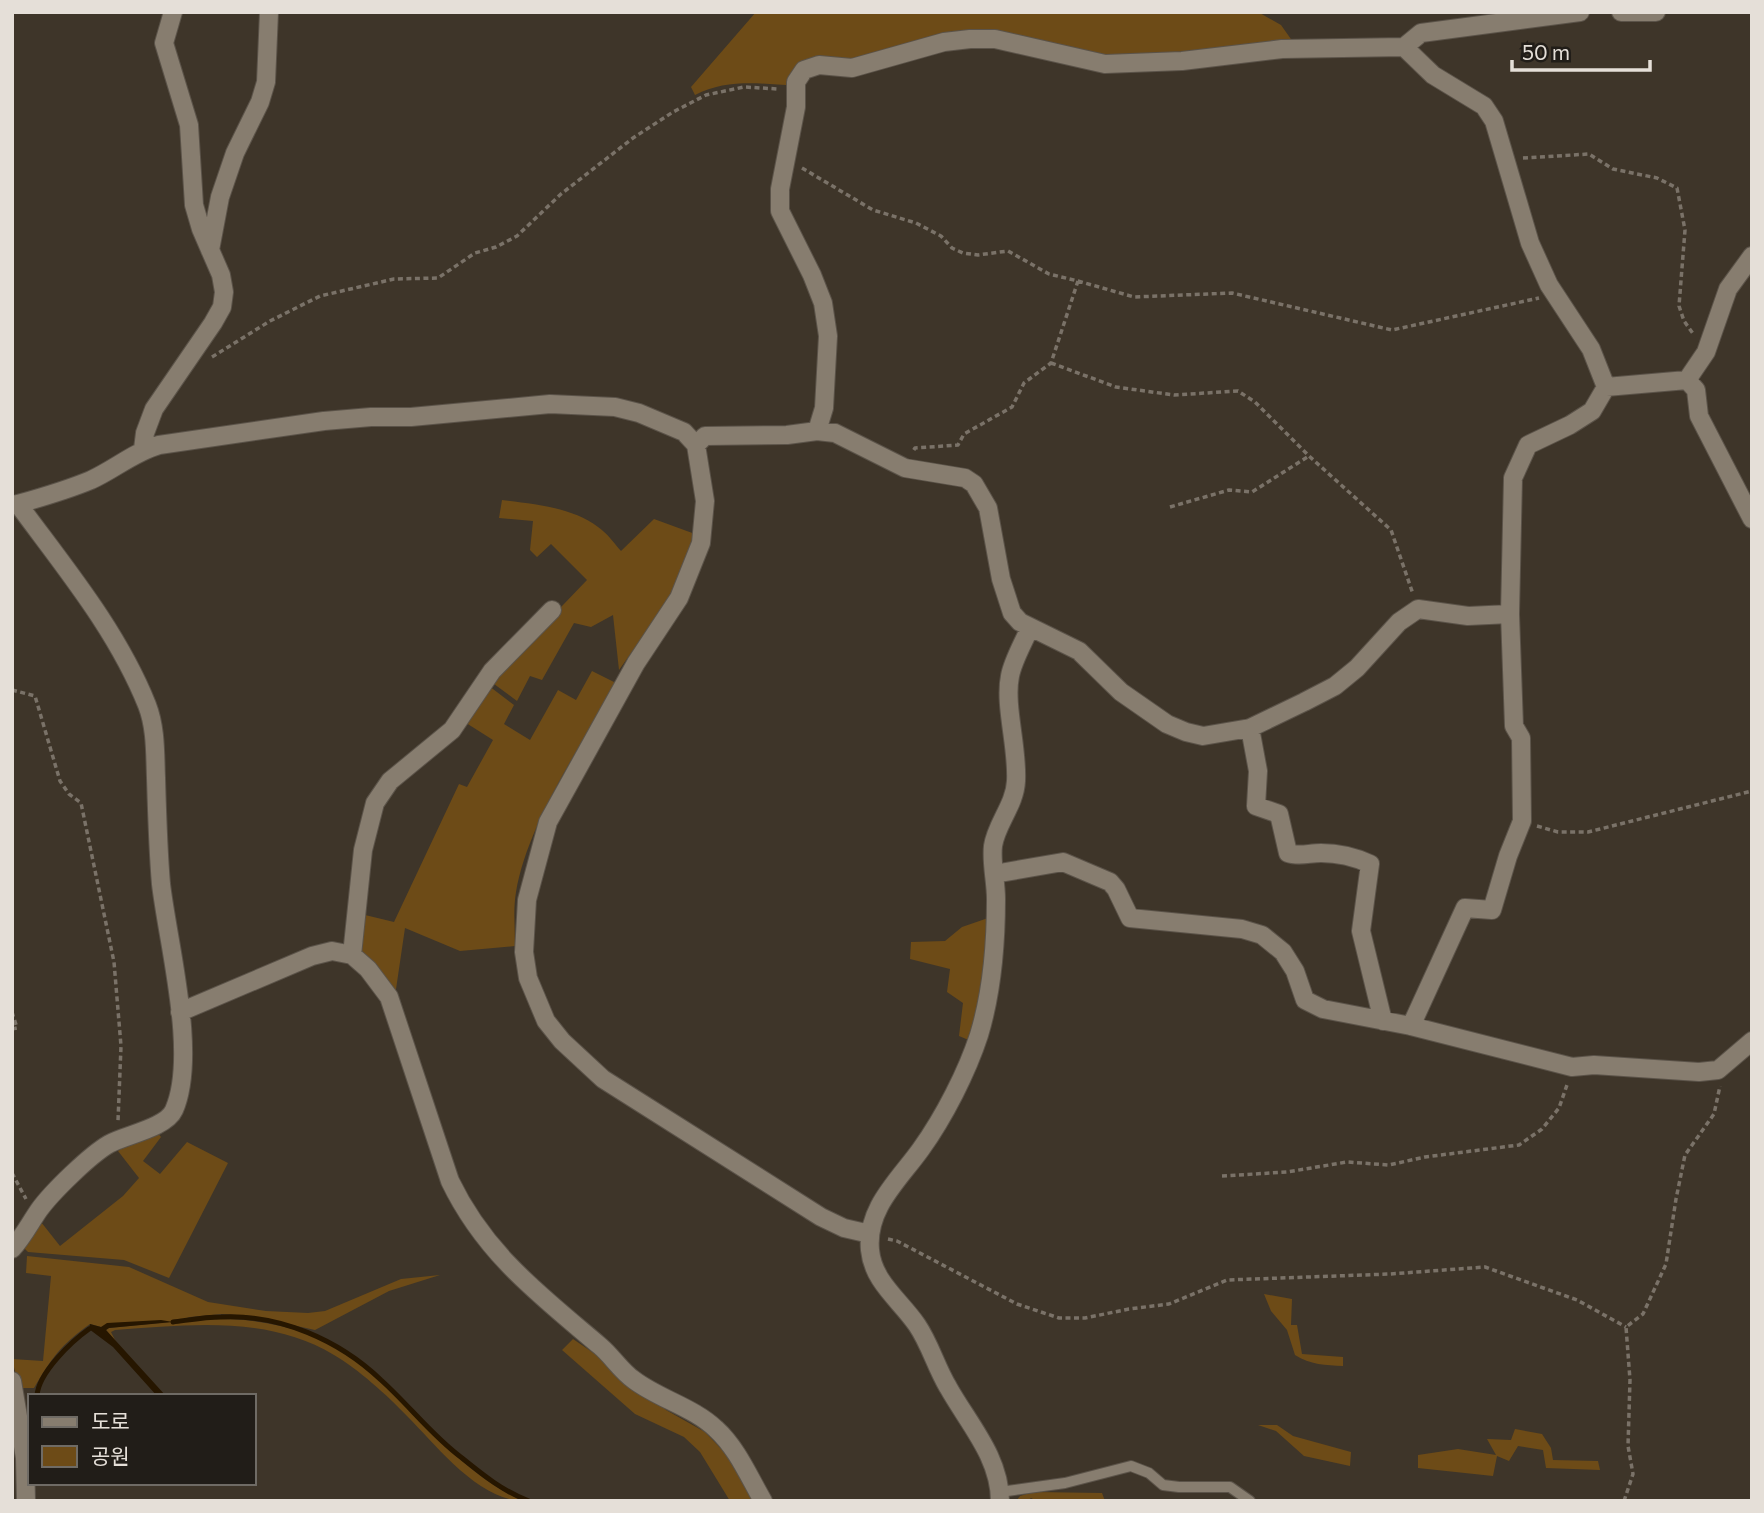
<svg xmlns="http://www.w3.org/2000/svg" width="1764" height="1513" font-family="Commissioner,'Noto Sans KR',sans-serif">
<rect width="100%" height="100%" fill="#3e3529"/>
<path fill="#6d4b17" d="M756 12H1258L1281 25 1293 42 1101 59 993 36 793 77 786 85C754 83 724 80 695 95L691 87Z
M502 500C533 504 572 507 598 527 607 533 614 543 621 551L654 519 695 534 682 573 665 605 619 670 613 615 591 627 574 623 542 680 530 676 517 701 490 681 587 580 551 544 537 557 530 550 533 521 499 518Z
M592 671 616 683C581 746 528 822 516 892 513 910 515 928 515 946L460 951 405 928 395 996 358 952 361 914 394 922 459 784 467 787 493 740 463 721 489 686 514 705 504 724 530 740 558 690 576 700Z
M991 917 992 937 971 1041 959 1036 963 1003 947 992 950 969 910 959 911 942 945 941 962 927Z
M157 1132 161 1137 143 1161 160 1174 187 1142 228 1163 169 1278 124 1260 28 1252 24 1248 41 1222 60 1246 123 1196 139 1178 118 1151 129 1143Z
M27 1256 129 1267 208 1302 266 1311 308 1313 325 1311 401 1279 440 1275 389 1291 315 1330 252 1316 222 1314 190 1317 177 1321C191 1322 206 1319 220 1319 246 1319 274 1323 299 1331 388 1358 436 1464 524 1501 479 1501 437 1446 407 1416 387 1395 358 1369 334 1355 267 1315 189 1325 115 1330L111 1332 116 1342 106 1330 109 1328 169 1322 101 1327 90 1324C61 1345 52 1357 34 1388H19L12 1359 43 1361 51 1276 26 1273Z
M1264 1294 1292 1299 1291 1325H1297L1302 1354 1343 1357V1366C1326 1365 1310 1365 1295 1355L1287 1330 1271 1311Z
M573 1339 598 1356 636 1393 658 1402 666 1410 705 1432 726 1454 753 1501H730L700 1452 684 1437 635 1414 562 1350Z
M1258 1425H1277L1293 1436 1351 1452 1350 1466 1304 1456 1276 1431Z
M1515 1429 1542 1434 1551 1448 1553 1460 1598 1461 1600 1470 1546 1468 1543 1450 1518 1446 1509 1461 1497 1456 1493 1476 1418 1468V1455L1458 1449 1496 1455 1487 1439 1511 1440Z
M1033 1492 1102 1493 1105 1501H1037L1031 1498 1027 1501H1016L1020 1496Z"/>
<path fill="#261600" d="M161 1320 173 1322 109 1328 106 1330 166 1396H157L113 1347 89 1329 90 1324 101 1327 107 1323Z"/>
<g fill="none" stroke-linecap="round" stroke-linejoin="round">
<path stroke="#261600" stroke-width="5" d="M173 1322C189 1320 205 1317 221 1317 280 1314 339 1340 381 1380 409 1405 432 1436 462 1458 483 1475 504 1492 529 1501
M37 1396C38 1373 72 1341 89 1329"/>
<defs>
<path id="service" d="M1000 1492 1065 1483 1131 1466 1149 1473 1163 1485 1179 1487H1230L1250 1501"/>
<path id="minor" d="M1621 12H1656
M1404 47 1421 33 1580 12
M210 250 220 197 235 153 260 102 266 82 269 12
M1687 380 1706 352 1728 289 1752 256
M817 431 824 408 828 336 823 303 812 275 780 211V189L796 107V82L804 70 819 65 852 68 944 42 970 39H995L1105 64 1182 61 1282 49 1404 47 1433 75 1484 106 1494 121 1530 243 1549 285 1591 349 1606 387 1687 380 1696 390 1699 416 1752 519
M696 445 705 436 787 435 817 431 835 433 905 468 965 478 974 484 988 508 1001 579 1012 613 1020 622 1079 651 1121 692 1167 724 1186 732 1203 736 1250 728 1304 702 1335 686 1357 668 1399 622 1418 609 1468 616 1510 614
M143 449 145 433 154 409 213 323 222 307 224 292 221 275 201 229 194 205 189 125 164 43 173 12
M18 504C43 497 67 490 91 480 115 469 134 452 159 445L324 421 371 417H411L550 404 615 407 639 413 684 432 696 445 705 501 701 543 679 598 636 663 548 822 527 900 524 952 528 978 546 1021 562 1041 603 1079 821 1217 844 1228 870 1234
M12 505 18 504C65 568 117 630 147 705 156 728 155 754 156 778 157 813 158 849 161 884 168 944 198 1055 174 1110 166 1128 125 1135 109 1144 90 1155 52 1192 39 1210 30 1223 23 1237 12 1249
M1250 728 1258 771 1256 806 1279 814 1288 853C1299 857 1309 853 1321 853 1337 853 1355 857 1370 864L1361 931 1383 1021
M994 874 1063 862 1110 882 1116 889 1130 918 1242 929 1262 935 1283 952 1295 971 1305 1000 1323 1009 1411 1026 1572 1067 1594 1065 1699 1072 1718 1070 1752 1041
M352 955 363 850 375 803 390 781 452 730 492 671 552 610
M180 1012 312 956 332 951 352 955 368 969 389 997 450 1181C485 1254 540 1295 600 1346 612 1356 621 1371 634 1380 659 1399 693 1407 716 1429 737 1448 749 1477 763 1501
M1411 1026 1465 908 1492 910 1508 856 1522 821 1521 738 1514 726 1510 614 1513 478 1528 445 1570 425 1592 411 1606 387
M12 1381 25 1458 26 1501
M1000 1501C1000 1457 968 1423 948 1387 936 1367 930 1344 917 1325 900 1300 873 1282 870 1250 866 1208 899 1180 921 1149 944 1117 967 1072 979 1035 992 992 996 943 996 899 996 881 991 863 993 846 996 824 1015 805 1016 781 1018 748 1004 705 1010 676 1013 660 1024 642 1030 627"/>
</defs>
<use href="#service" stroke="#5b5349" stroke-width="12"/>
<use href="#minor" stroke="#5b5349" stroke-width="20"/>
<path stroke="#7a7268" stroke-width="3.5" stroke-dasharray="5 3.5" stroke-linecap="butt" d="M1523 158 1589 154 1613 169 1657 178 1677 188 1685 230 1679 306 1684 321 1694 335
M802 168 873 210 916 223 941 236 952 248 963 253 978 255 1008 251 1049 274 1078 281 1051 363 1024 383 1012 407 964 434 958 445 915 448 912 453
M1078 281 1134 297 1232 293 1392 330 1539 298
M212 357 270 321 320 296 394 279 438 278 475 253 496 247 517 236 561 194 633 138 673 112 706 95 744 87 778 89
M1051 363 1116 387 1174 395 1238 391 1255 402 1309 456 1391 530 1413 594
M1170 507 1229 490 1252 492 1309 456
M12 690 35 696 60 781 69 794 81 803 114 962 121 1046 118 1121
M1537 826 1558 832H1588L1752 791
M12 1012 17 1028 12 1029
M12 1173 26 1199
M1222 1176 1287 1172 1347 1162 1389 1165 1425 1157 1519 1145 1542 1129 1559 1108 1568 1082
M888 1239 897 1241 1017 1304 1059 1318H1085L1129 1309 1169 1304 1227 1280 1390 1274 1485 1267 1577 1300 1626 1327
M1624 1501 1633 1474 1628 1446 1630 1380 1626 1327 1643 1314 1666 1264 1676 1199 1685 1155 1714 1114 1720 1086"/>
<use href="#service" stroke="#877d6f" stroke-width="10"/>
<use href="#minor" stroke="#877d6f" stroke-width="18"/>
</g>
<rect width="1764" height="1513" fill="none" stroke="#e5dfd8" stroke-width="28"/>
<rect x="28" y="1394" width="228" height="91" fill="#211d18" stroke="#6f6b65" stroke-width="2"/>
<rect x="42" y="1417" width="35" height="10" fill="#877d6f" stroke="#6f6b65" stroke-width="2"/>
<text x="91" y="1429" font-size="21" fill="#e5dfd8">도로</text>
<rect x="42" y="1446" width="35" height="21" fill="#6d4b17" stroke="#6f6b65" stroke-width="2"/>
<text x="91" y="1464" font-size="21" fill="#e5dfd8">공원</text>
<path d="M1512 60v10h138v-10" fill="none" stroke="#e5dfd8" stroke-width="3.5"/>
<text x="1522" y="60" font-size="21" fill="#e5dfd8" stroke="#211d18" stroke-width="5" paint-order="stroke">50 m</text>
</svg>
